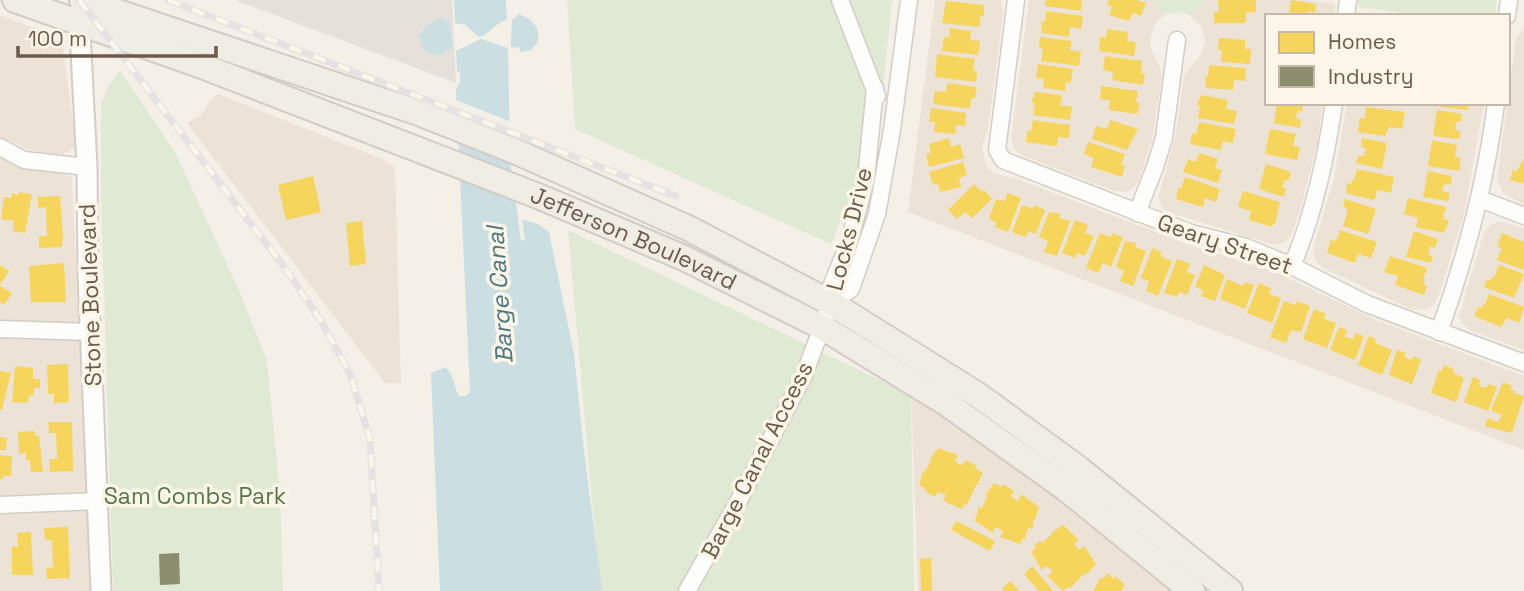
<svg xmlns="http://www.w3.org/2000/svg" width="1524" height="591" font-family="'Space Grotesk',sans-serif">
<rect width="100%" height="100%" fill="#f4f0e8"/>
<path fill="#ece3d6" d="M935 0H1001L1003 13 996 69 988 129 982 147 985 164 993 173 1017 179 1190 245 1271 270 1376 320 1524 376V450L908 212Z
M1029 0H1155L1164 15 1154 25 1150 40 1152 51 1160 67 1162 77 1152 140 1138 182 1131 190 1126 192 1114 191 1023 156 1015 150 1011 138Z
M1208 0H1309L1335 4 1334 16H1267V103H1323L1317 144 1303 200 1293 231 1289 239 1281 244 1274 245 1168 212 1163 209 1158 198 1175 138 1184 76 1201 54 1205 43 1202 27 1189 15Z
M0 15 51 34 63 48 75 138V147L66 153 59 155 32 151 0 137Z
M1524 27V204L1504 194 1497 180 1516 39Z
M218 94 382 159 395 167 401 384 385 383 187 123 200 116 211 99Z
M1347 103H1484L1464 214 1441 289 1435 304 1428 309 1413 310 1342 277 1321 267 1315 260 1313 249 1334 178Z
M0 156 72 177 91 591H0Z
M1496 222H1504L1524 229V350L1469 330 1461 321 1459 316 1483 235 1488 227Z
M911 395 1065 504 1171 591H918Z"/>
<path fill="#e5e0d9" d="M235 0H452L456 83Z"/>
<path fill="#dfe9d4" d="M567 0H892L879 128 831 244 575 129Z
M1155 0H1208L1189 15 1179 12 1164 15Z
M1357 0H1497L1495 16H1426L1360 7Z
M120 71 175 152 237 286 267 361 280 494 283 591H113L101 190V104L108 87Z
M568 230 911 395 914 591H600Z"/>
<path fill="#cbdee2" d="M454 0H506L507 20C494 23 489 35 479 37L466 25 455 23Z
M519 14C532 19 542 28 537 43L531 50 520 52 519 47 511 48 512 20Z
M441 17 449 22 453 49 443 50V55L432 54 424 50 420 36 425 27Z
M481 39 508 48 510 161 521 241 525 240 522 219 538 224 549 232 574 354 584 451 602 591H440L431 373 446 367C455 378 453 384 459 396H466L470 392 456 90 460 81V74L457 71 456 51Z"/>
<path fill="#f4f0e8" d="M453 99 512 122 513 160 455 137Z"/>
<path fill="#f6d55c" d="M1046 0H1082L1081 11 1045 6Z
M1109 0H1136L1146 3 1141 16 1133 13 1129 21 1109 15 1112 7 1107 5Z
M1218 0H1256V12L1246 13V22L1243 23H1214V12H1219Z
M1291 0 1316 4 1315 13 1308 11 1307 16H1289Z
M946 1 984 5V16H981L979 27 942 23Z
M1046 11 1083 16 1081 29 1070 27 1069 37 1042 33 1041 22H1045Z
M950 28 971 31 970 40 980 41 978 55 942 51 944 37H949Z
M1107 29 1128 32 1127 41 1136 42 1134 56 1099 51 1100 37 1106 38Z
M1040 37 1072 41 1070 50 1081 52 1079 66 1041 61 1043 49 1039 48Z
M1219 38 1245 40V49H1251L1250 64 1221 62 1222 50H1218Z
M937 54 975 59 973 71H977L976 82 935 77Z
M1105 56 1142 61 1141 73 1145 74 1143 85 1112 80 1113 72 1103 70Z
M1038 64 1073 69 1071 83 1066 82 1065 91 1043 88 1044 79 1036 78Z
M1209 65 1246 68 1245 81 1234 80 1233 90 1206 88 1205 76 1208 77Z
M947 83 977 87 975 98H971L970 109 933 104 935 91 946 92Z
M1101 86 1138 91 1136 102 1140 103 1137 114 1109 110 1110 100 1100 99Z
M1035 92 1062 95 1060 105 1072 107 1070 120 1033 115 1035 103H1031Z
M1201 95 1228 100 1226 109 1237 111 1234 124 1198 118 1200 106 1197 105Z
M1277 103H1303L1302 111H1297L1296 118 1301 120 1300 128 1274 123Z
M1439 103H1469L1468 110 1440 107Z
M1366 107 1405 112 1402 129 1389 127 1385 136 1358 132 1360 118 1365 119Z
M931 108 966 113 965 126 956 125 955 134 934 132 935 122H929Z
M1437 110 1462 114 1461 122H1456L1455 130 1460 131 1459 139 1433 136Z
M1033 120 1070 125 1069 138 1058 137 1057 146H1054L1026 142 1027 131H1031Z
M1110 120 1138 129 1127 150 1092 139 1096 126 1107 129Z
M1199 122 1236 129 1233 143 1223 141 1221 150 1190 144 1192 133 1196 134Z
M1270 129 1296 134 1293 146 1300 147 1297 160 1265 154Z
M949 138 951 147 960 144 964 158 929 167 926 154 931 153 929 144Z
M1362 138 1387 143 1382 169 1356 163 1358 156H1364L1366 148 1361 147Z
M1432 140 1457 145 1455 157H1460V171L1428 166Z
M1088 142 1125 154 1121 165 1125 166 1122 177 1091 167 1094 158 1084 154Z
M1199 153 1218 159 1215 168 1222 170 1218 183 1183 172 1188 159 1196 162Z
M1524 158V184L1510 180 1513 170 1517 171Z
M963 162 967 175 959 178 961 187 940 192 938 184 933 185 929 172Z
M1266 164 1291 172 1288 181 1285 180 1282 187 1286 188 1284 197 1259 189Z
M1357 169 1394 177 1391 193 1377 190 1375 199 1373 200 1346 193 1347 183 1351 184 1352 180H1354Z
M1428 171 1452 176 1451 185 1445 184 1443 187 1442 191 1450 193 1448 201 1423 197Z
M313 176 321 212 286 220 278 185Z
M1185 177 1220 189 1216 202 1205 198 1203 207 1176 199 1178 188 1181 189Z
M974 184 982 192 984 190 992 199 972 218 965 212 957 219 948 210Z
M1243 191 1280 202 1275 224 1273 223 1272 227 1249 220 1251 211 1238 207Z
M19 192 32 194 25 233 13 231 14 221 1 219 4 197 11 198 12 193 19 195Z
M1007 193 1021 198 1008 232 995 227 996 222 989 219 996 199 1005 201Z
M60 196 63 236 62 247 39 248V236H47L46 207 38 208V197Z
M1408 198 1446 207 1443 219 1449 220 1444 233 1416 227 1418 218 1404 214Z
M1345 199 1376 209 1368 234 1343 226 1347 214V209L1343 207Z
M1022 205 1033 209 1034 205 1045 210 1036 234 1028 231 1026 237 1012 232Z
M1049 212 1061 214 1059 218 1070 221 1057 256 1044 252 1048 241 1039 237Z
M1075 220 1088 225 1085 233 1094 236 1085 256 1077 253 1075 258 1062 253Z
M362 221 366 264 350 266 346 223Z
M1340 230 1377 242 1371 258 1358 254 1355 262H1352L1327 253 1331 240 1336 241Z
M1414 231 1438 239 1435 248 1430 246 1428 254 1433 257 1431 263 1406 257Z
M1100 233 1111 237 1112 233 1123 237 1111 267 1103 263 1098 273 1086 268Z
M1502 233 1524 242V270L1497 260 1502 248 1497 247Z
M1125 241 1136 243 1135 247 1146 251 1133 286 1120 281 1124 271 1116 267Z
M1152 248 1162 252 1160 256 1172 261 1158 296 1146 291 1149 281 1141 278Z
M1390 256 1427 268 1423 279 1425 280 1423 284 1427 286 1424 295 1395 285 1398 276 1384 272Z
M1177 259 1190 264 1187 272 1195 275 1187 295 1179 292 1177 297 1164 293Z
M64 263 66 302H31L29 266Z
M0 265 9 271 0 285Z
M1204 265 1225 275 1215 301 1201 296 1203 290 1195 287Z
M1499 265 1524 274 1514 298 1484 287 1487 279 1490 281 1492 277 1494 278Z
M1227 279 1243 286 1245 282 1254 285 1245 309 1220 299Z
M1259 283 1271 288 1269 294 1281 298 1272 323 1247 313Z
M0 286 12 293 4 305 0 302Z
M1489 294 1524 307 1519 323 1507 318 1501 327 1474 316 1478 307 1482 308 1483 304 1485 305Z
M1284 301 1295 305 1297 301 1310 306 1301 332 1291 330 1286 343 1270 337Z
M1314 309 1326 314 1324 319 1336 323 1327 348 1303 339Z
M1339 327 1347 330 1345 337 1353 339 1355 333 1364 336 1355 360 1330 350Z
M1369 336 1376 339 1375 343 1392 350 1382 375 1358 365Z
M1397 350 1406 353 1404 357 1412 360 1413 356 1421 360 1412 384 1389 375Z
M68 364 69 402 54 403V394H48L47 365Z
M1444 365 1454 369 1453 373 1464 378 1456 402 1431 393 1439 370 1442 371Z
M15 366 33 368V379H40V388H34L33 396 29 395 28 403 12 402Z
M0 371 11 373 2 410H0Z
M1473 377 1480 380 1479 386 1486 388 1488 384 1497 387 1488 411 1464 402Z
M1503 382 1512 386 1510 389 1515 391 1514 393 1524 396 1512 433 1485 426 1488 418 1498 422 1502 415 1492 411V408Z
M48 422H72L73 471 50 472 49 459H57L56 433H49Z
M35 431V436H39L43 472H31L30 460H26V453L19 454 18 432Z
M0 437 7 438 6 450H0Z
M938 448 958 455 955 462 962 465 965 460 977 466 975 468 983 473 978 482 980 484 976 485 967 505 965 504 962 509 943 501 946 495 938 492 935 497 924 491 926 489 919 485 923 471 925 472 931 460 930 459Z
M0 455 12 456 11 476H3V479H0Z
M994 483 1002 487 1003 484 1014 491 1011 496 1018 501 1021 494 1039 507 1035 520 1032 522 1034 523 1032 529 1028 528 1025 539 1023 538 1020 544 1000 537 1003 531 995 527 993 533 975 521 979 507 982 508 987 496 985 495Z
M956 521 995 541 990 551 951 530Z
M1063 525 1079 540 1074 544 1079 550 1084 546 1096 564 1086 575 1085 573 1070 588 1068 587 1063 591 1047 576 1053 572 1047 566 1042 570 1031 552 1036 548 1034 546 1040 541 1042 543 1052 534 1051 533Z
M68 527 70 578 47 579 46 568 53 567 52 540H45L44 528Z
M31 532 33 575H12V547H18L17 533Z
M931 558 932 591H921L920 559Z
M1032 566 1053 591H1039L1024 574Z
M1107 573 1114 579 1115 576 1125 585 1121 590 1123 591H1093L1101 577 1103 579Z
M1011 581 1019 591H1004L1002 588Z"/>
<path fill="#8c8c6e" d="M179 553 180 584 160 585 159 554Z"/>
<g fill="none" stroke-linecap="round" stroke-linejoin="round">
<defs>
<path id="minor" d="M840 0 877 96
M1016 0 997 150 1003 160 1191 233 1246 247 1292 266 1367 304 1524 363
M1346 16 1348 0
M1507 16 1509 0
M0 147 24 160 87 167
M1480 199 1524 216
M1137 213 1155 167 1164 138 1177 40
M1292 266C1314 214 1326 159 1334 103
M831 303 851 289 877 214 892 130 909 0
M0 329 91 332
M1439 332C1466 257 1486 183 1496 103
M0 505 98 501
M687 591 739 500 804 375 831 303V287L849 242 866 179 875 88"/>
<path id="tertiary" d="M79 12 87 167 88 275 101 591"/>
<g id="primary">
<path id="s1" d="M15 0 202 66 538 196 684 258 822 327 946 403 1065 488 1192 591"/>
<path d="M82 0 419 113 519 153 688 228 831 303 978 395 1078 468 1230 591"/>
</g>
</defs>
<use href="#minor" stroke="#d3cdc6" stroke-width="19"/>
<use href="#tertiary" stroke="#d3cdc6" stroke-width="23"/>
<use href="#primary" stroke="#d3ccc6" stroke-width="28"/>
<use href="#minor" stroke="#fdfdfc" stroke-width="16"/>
<use href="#tertiary" stroke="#fdfdfc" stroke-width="19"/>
<use href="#primary" stroke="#f0ede5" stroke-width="24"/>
<defs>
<path id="rail" d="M79 0 285 268 321 321 350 374 370 439 379 591
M168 0 676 196"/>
</defs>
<use href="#rail" stroke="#e4e2e3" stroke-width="7"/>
<use href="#rail" stroke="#fcf6e8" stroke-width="4.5" stroke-dasharray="13" stroke-linecap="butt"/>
</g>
<g text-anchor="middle" stroke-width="7" stroke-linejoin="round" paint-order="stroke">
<g font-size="23" fill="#6d5a4c" stroke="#fcf6e8">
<text transform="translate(849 229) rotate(-76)" y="8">Locks Drive</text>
<text dy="8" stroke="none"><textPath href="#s1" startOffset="663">Jefferson Boulevard</textPath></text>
<text transform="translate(1225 244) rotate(19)" y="8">Geary Street</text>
<text transform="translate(90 295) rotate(-92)" y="8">Stone Boulevard</text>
<text transform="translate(757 460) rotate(-63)" y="8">Barge Canal Access</text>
</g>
<g font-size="23" fill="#547749" stroke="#fcf6e8">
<text x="195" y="504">Sam Combs Park</text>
</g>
<g font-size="24" font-style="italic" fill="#4c7884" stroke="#fcf6e8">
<text transform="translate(500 295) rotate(-94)" y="8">Barge Canal</text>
</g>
</g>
<rect x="1265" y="14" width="245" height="91" fill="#fcf6e8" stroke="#c3b8aa" stroke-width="2"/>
<rect x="1279" y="32" width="35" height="21" fill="#f6d55c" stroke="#c3b8aa" stroke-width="2"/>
<text x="1328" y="49" font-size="21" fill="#6d5a4c">Homes</text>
<rect x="1279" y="66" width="35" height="21" fill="#8c8c6e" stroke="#c3b8aa" stroke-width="2"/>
<text x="1328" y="84" font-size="21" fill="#6d5a4c">Industry</text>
<path d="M18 46v10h198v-10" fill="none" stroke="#6d5a4c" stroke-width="3.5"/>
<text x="28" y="46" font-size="21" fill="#6d5a4c" stroke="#fcf6e8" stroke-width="5" paint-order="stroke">100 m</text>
</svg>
